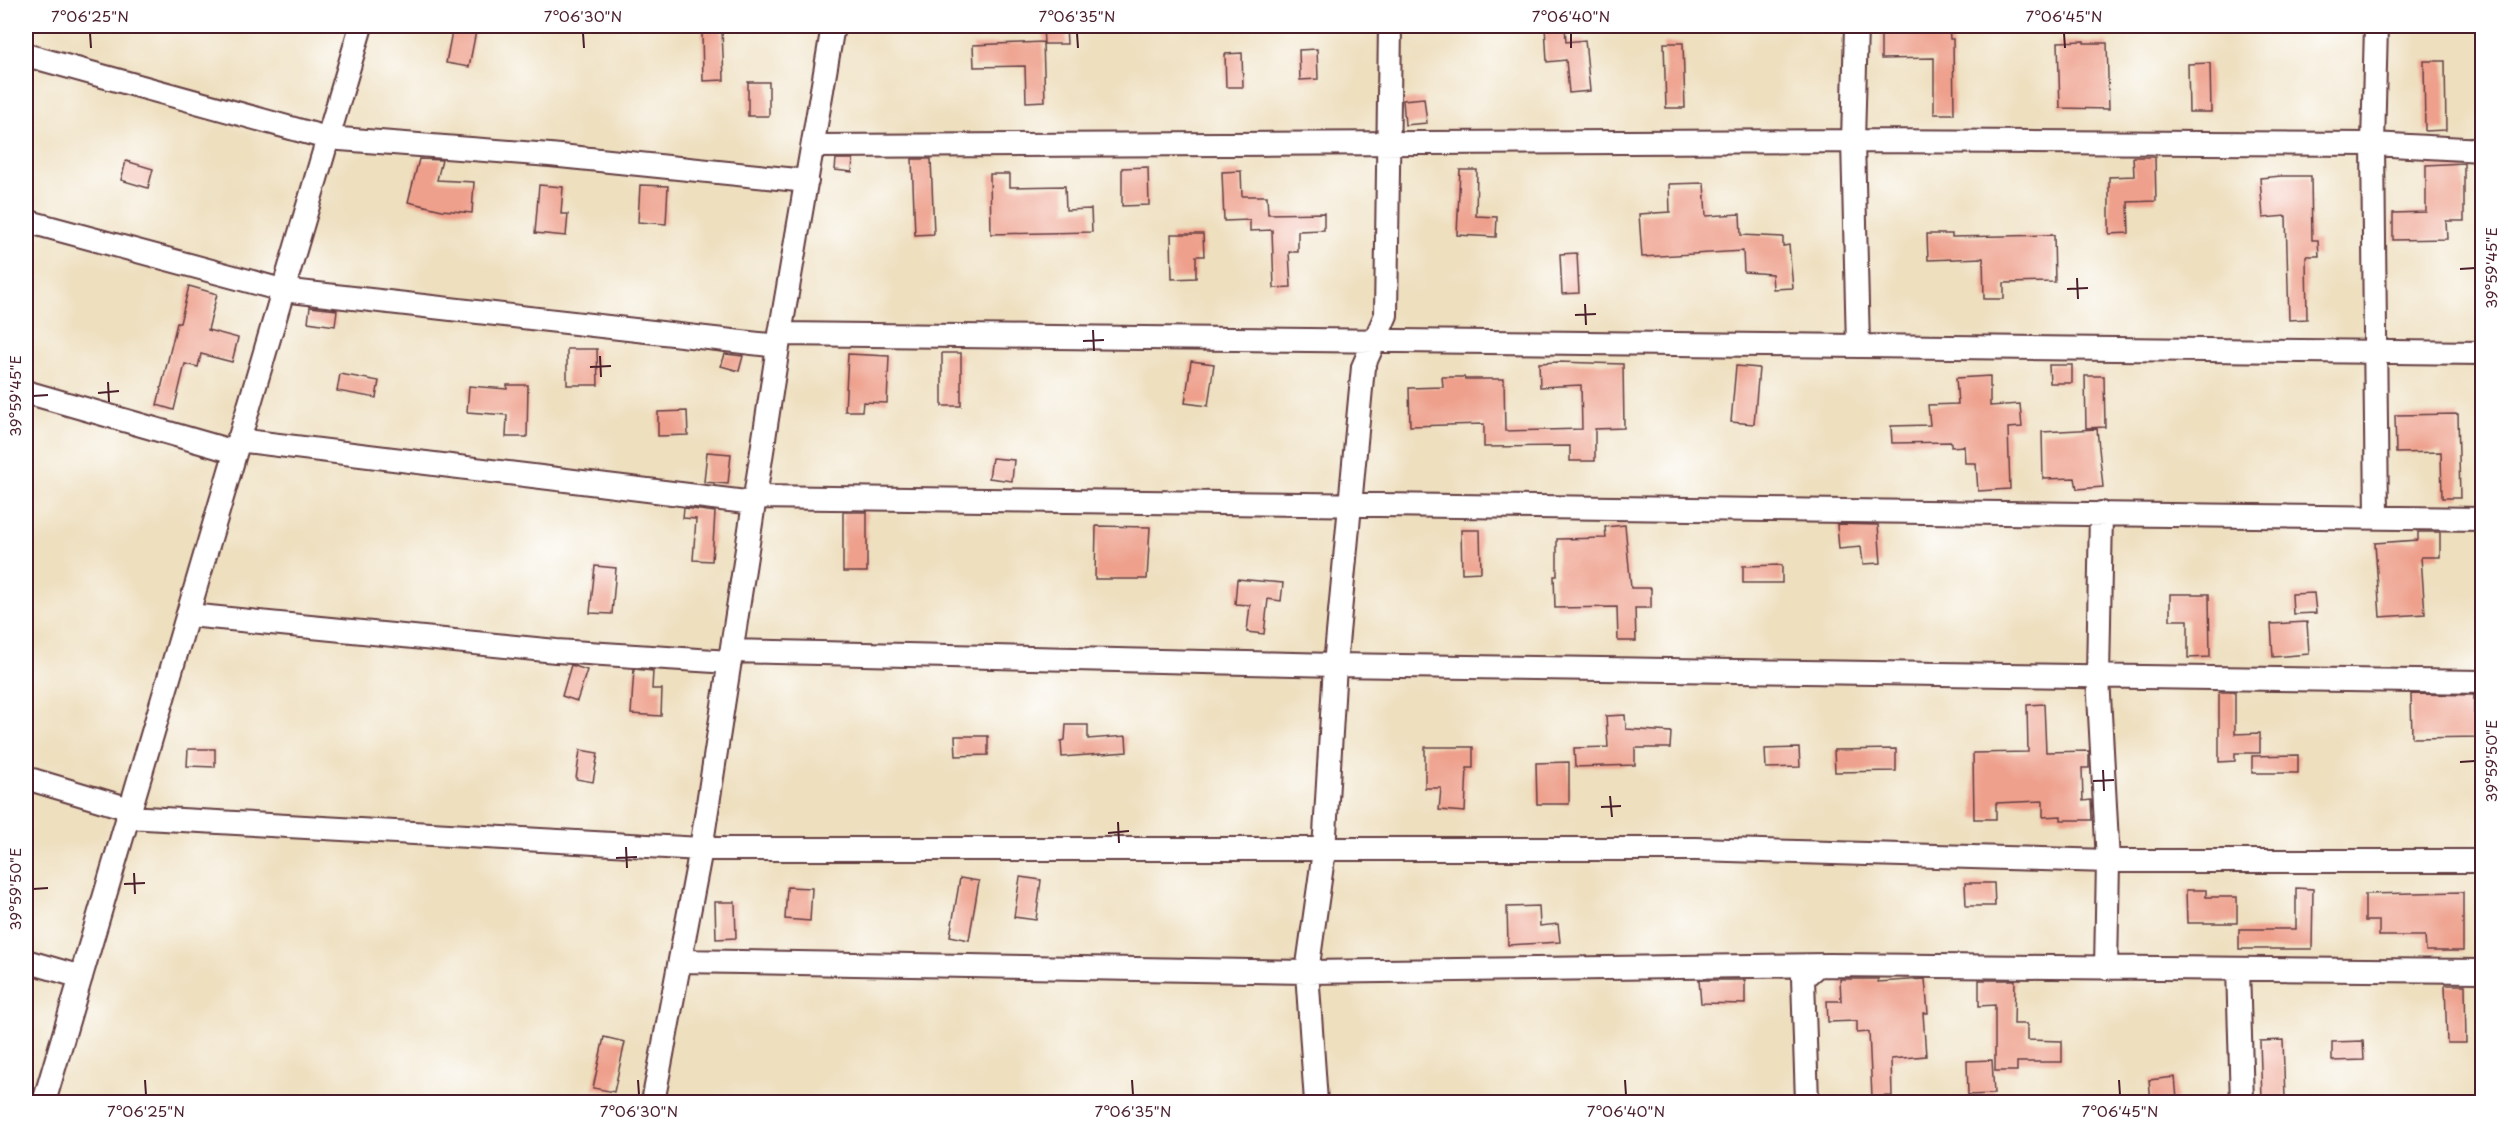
<svg xmlns="http://www.w3.org/2000/svg" width="2508" height="1128" font-family="'Playpen Sans',sans-serif">
<rect width="100%" height="100%" fill="#fff"/>
<filter id="ink" filterUnits="userSpaceOnUse"><feTurbulence type="fractalNoise" baseFrequency=".0167" numOctaves="2"/><feDisplacementMap in="SourceGraphic" scale="12" xChannelSelector="R" yChannelSelector="G"/><feConvolveMatrix kernelMatrix="1 2 1 2 8 2 1 2 1" color-interpolation-filters="sRGB"/></filter>
<filter id="wash" filterUnits="userSpaceOnUse"><feTurbulence type="fractalNoise" baseFrequency=".008" numOctaves="4" result="noise"/><feDisplacementMap in="SourceGraphic" scale="24" xChannelSelector="R" yChannelSelector="G"/><feGaussianBlur stdDeviation="1.35" result="paint"/><feColorMatrix in="noise" values="0 0 0 0 0 0 0 0 0 0 0 0 0 0 0 0 0 1.4 0 .05"/><feComposite in="paint" operator="in"/></filter>
<g filter="url(#wash)">
<rect width="100%" height="100%" fill="#eedfbf"/>
<g id="blocks">
<path fill="#eea08c" d="M453 26H477L469 67 446 63Z
M1043 26H1066L1067 44H1044Z
M1545 26H1565L1566 42 1585 40 1590 91 1569 93 1566 60 1547 62Z
M1881 26H1949L1950 39H1953L1954 114H1934V58L1881 59Z
M722 30 724 80 703 81 702 31Z
M2084 41V43H2107L2109 109 2060 108 2058 42Z
M1043 42 1045 101 1026 102 1025 66 974 67 973 45Z
M1664 43H1683L1685 108H1666Z
M1317 49 1318 79 1300 80 1299 50Z
M1242 53 1243 87H1226L1225 54Z
M2424 61H2445L2446 130 2425 131Z
M2210 63 2211 112H2189L2188 64Z
M748 82H769V116H748Z
M1424 98 1427 123 1405 125 1403 100Z
M2133 157H2155L2156 201 2128 202 2129 233 2109 234V177L2134 176Z
M419 159 442 160 437 180 474 182 472 213 442 210 408 202Z
M836 159H853L852 172 835 170Z
M912 159H931L934 234 915 235Z
M126 161 153 169 148 188 121 180Z
M2464 163V221H2446L2447 239 2393 240V213L2426 212V165Z
M1148 167 1149 205 1122 206V168Z
M1460 170H1477L1476 216 1497 217 1496 237 1457 235Z
M1241 171 1242 196H1267L1268 214 1324 213V230L1298 231V252H1289L1291 287 1274 288 1272 230 1250 231V220L1224 221 1222 172Z
M990 174H1010V187L1065 186 1066 210 1091 209 1092 232 991 234Z
M2281 176H2311L2312 240H2318L2319 256H2306L2307 319 2289 320 2286 216 2263 218 2260 178Z
M1704 183 1706 216 1740 214 1741 235 1783 237V246L1789 245 1793 288 1773 289 1772 274 1744 272 1743 251 1642 257 1639 214 1670 212 1669 184Z
M539 185 563 187 561 214H568L566 236 535 233Z
M640 185 668 186 666 224 638 222Z
M1171 234H1203L1204 256H1196V278L1172 279Z
M1927 234H1952V237L2054 235 2055 282 2004 283V299H1984L1983 258 1928 260Z
M1577 253 1579 293 1562 294 1560 254Z
M189 286 217 294 208 330 238 338 232 362 201 354 198 367 185 364 174 410 157 405 177 323H180Z
M310 307 337 310 335 326 308 322Z
M567 349H597L598 385H567Z
M942 353H961V406H942Z
M725 354 743 356 739 371 721 366Z
M848 354 889 356 887 403 863 402 862 411H845Z
M1191 361 1214 364 1208 406 1185 403Z
M1558 362 1623 364 1624 428 1595 429V461H1570V446L1484 447V424L1410 426 1409 388 1443 387 1442 377H1464L1465 379H1504L1505 431 1582 429 1581 385 1540 387 1539 363Z
M2049 365H2072V383H2050Z
M1736 366 1759 368 1754 424 1731 422Z
M340 374 379 381 376 398 337 391Z
M1990 376V406L2020 404 2022 427 2008 428 2010 489 1978 491 1976 463H1965L1964 446 1951 447V442L1892 443 1891 426 1930 425 1928 405 1958 404 1956 378Z
M2085 376H2104L2105 427 2086 428Z
M507 385H528L527 437H506L507 415 467 412 469 386 507 389Z
M687 411 688 435 658 436V412Z
M2458 414 2460 498H2442L2441 452 2396 453 2395 415Z
M2097 429 2103 487 2077 489 2075 478 2043 479 2042 432Z
M707 452 731 454 728 484 704 482Z
M992 458 1014 460 1012 481 989 478Z
M684 508 715 512 712 561 693 560 696 519 683 518Z
M843 512H867V572H843Z
M1837 524 1878 525 1881 563 1863 564 1861 547 1839 549Z
M1625 525 1631 588H1651V608H1635L1636 641H1618L1617 607 1555 608 1554 576H1557V539L1606 538 1605 527Z
M1096 526 1150 527 1147 579H1095Z
M1461 530H1480L1481 572 1462 573Z
M2418 532H2440V557H2421L2425 614 2380 617 2375 543 2418 540Z
M1782 565V583H1743V566Z
M595 566 616 568 612 614 590 613Z
M1237 579 1283 583 1281 601 1268 599 1264 634 1247 632 1250 605 1235 604Z
M2314 593 2316 613 2293 614 2292 594Z
M2170 594H2209L2210 657 2188 658V620H2170Z
M2307 622 2309 654 2273 657 2271 624Z
M571 665 587 670 577 701 562 696Z
M634 669 653 671 652 689H662L661 716 631 714Z
M2219 692H2235V734L2260 733V753H2235V761L2219 762Z
M2411 694 2474 695V713H2482V737L2412 738Z
M2044 704 2046 752 2089 751V768H2082L2083 801 2091 800 2092 820H2061V816L2043 817V801L1996 803V819H1974L1973 753 2028 752 2027 705Z
M1625 715 1626 729 1671 732 1670 748H1635V765L1575 767 1574 748 1608 747 1606 716Z
M1066 725H1088V739L1126 736 1127 752 1062 757 1061 741 1065 740Z
M955 736H988V755L956 756Z
M1425 747H1473V768H1467L1465 812 1439 810 1441 788H1425Z
M1799 748 1800 767 1766 768 1765 749Z
M188 749H215V767L187 766Z
M1896 749V771L1835 772 1834 750Z
M580 750 598 753 593 782 576 779Z
M2298 755V773H2252V756Z
M1569 762V804H1537L1536 763Z
M1020 877 1041 880 1036 920 1014 917Z
M960 878 979 881 969 940 950 936Z
M1965 883H1994L1995 906H1966Z
M787 887 812 888 810 921 785 919Z
M2296 888 2313 889 2312 949H2239V929H2296Z
M2186 890H2206V897H2237V923H2187Z
M2463 892V951H2426L2425 936H2379V921H2365V894Z
M715 902H735L736 938 716 939Z
M1539 906 1540 926 1558 924 1560 942 1508 945 1507 907Z
M1840 979H1878V982L1925 979 1928 1013H1923L1926 1056 1891 1059 1892 1096 1872 1097 1869 1032 1857 1033V1021L1828 1022 1827 1001H1841Z
M1699 980H1745V1004L1701 1003Z
M1979 980H2015L2014 1024H2027V1040L2062 1041V1062H2017V1071H1995V1005L1979 1006Z
M2445 985H2465L2466 1043H2447Z
M604 1037 625 1042 614 1092 593 1088Z
M2283 1040 2285 1099H2262L2260 1041Z
M2363 1041 2364 1060 2332 1061V1042Z
M1992 1060 1994 1094 1968 1095 1967 1061Z
M2175 1077 2177 1099 2151 1102 2149 1080Z"/>
</g>
</g>
<g filter="url(#ink)">
<use href="#blocks" fill-opacity="0" stroke="#633c41" stroke-width="1.5"/>
<g fill="none" stroke-linecap="round" stroke-linejoin="round">
<defs>
<path id="minor" d="M1856 26 1853 141 1858 346
M2376 26 2373 144 2377 517
M26 55 327 138 550 155 807 181
M813 146 1853 141 2373 144 2482 150
M26 221 282 290 778 346
M780 334 2482 353
M26 392 235 452
M238 440 754 503
M755 497 2482 519
M2101 513 2098 677 2108 861 2106 968
M189 615 556 651 730 662
M732 651 1335 665 2482 682
M26 778 130 809
M127 817 701 849H1696L2108 861H2482
M26 961 81 977
M680 961 1307 972 1829 965 2482 971
M2238 969 2242 1102
M44 1102 361 26
M653 1102 701 849 780 334 833 26
M1316 1102 1307 972 1324 851 1335 665 1363 367 1386 315 1390 26
M1807 1102 1803 978 1817 966"/>
</defs>
<use href="#minor" stroke="#633c41" stroke-width="26"/>
<use href="#minor" stroke="#fff" stroke-width="22"/>
</g>
</g>
<path fill="none" stroke="#4a1f2b" stroke-width="2" d="M90 33 91 48M583 33 584 48M1077 33 1078 48M1571 33V48M2064 33 2065 48M2460 269 2475 268M2077 278 2078 299M2067 289 2088 288M1585 304 1586 325M1575 315 1596 314M1093 330 1094 351M1083 341 1104 340M600 356 601 377M590 367 611 366M108 382 109 402M98 393 119 391M33 396 48 395M2460 762 2475 761M2103 770 2104 791M2093 781 2114 780M1610 796 1612 817M1601 807 1621 806M1118 822 1119 843M1108 833 1129 831M626 847 627 868M616 858 637 857M134 873 135 894M124 884 145 883M33 889 48 888M145 1080 146 1095M638 1080 639 1095M1132 1080 1133 1095M1625 1080 1626 1095M2119 1080 2120 1095"/>
<rect width="2508" height="1128" fill="none" stroke="#fff" stroke-width="66"/>
<rect x="33" y="33" width="2442" height="1062" fill="none" stroke="#4a1f2b" stroke-width="2"/>
<g font-size="15" text-anchor="middle" fill="#4a1f2b">
<text x="90" y="22">7°06'25"N</text>
<text x="583" y="22">7°06'30"N</text>
<text x="1077" y="22">7°06'35"N</text>
<text x="1571" y="22">7°06'40"N</text>
<text x="2064" y="22">7°06'45"N</text>
<text transform="translate(2492 268) rotate(-90)" y="5">39°59'45"E</text>
<text transform="translate(16 396) rotate(-90)" y="5">39°59'45"E</text>
<text transform="translate(2492 761) rotate(-90)" y="5">39°59'50"E</text>
<text transform="translate(16 889) rotate(-90)" y="5">39°59'50"E</text>
<text x="146" y="1117">7°06'25"N</text>
<text x="639" y="1117">7°06'30"N</text>
<text x="1133" y="1117">7°06'35"N</text>
<text x="1626" y="1117">7°06'40"N</text>
<text x="2120" y="1117">7°06'45"N</text>
</g>
</svg>
